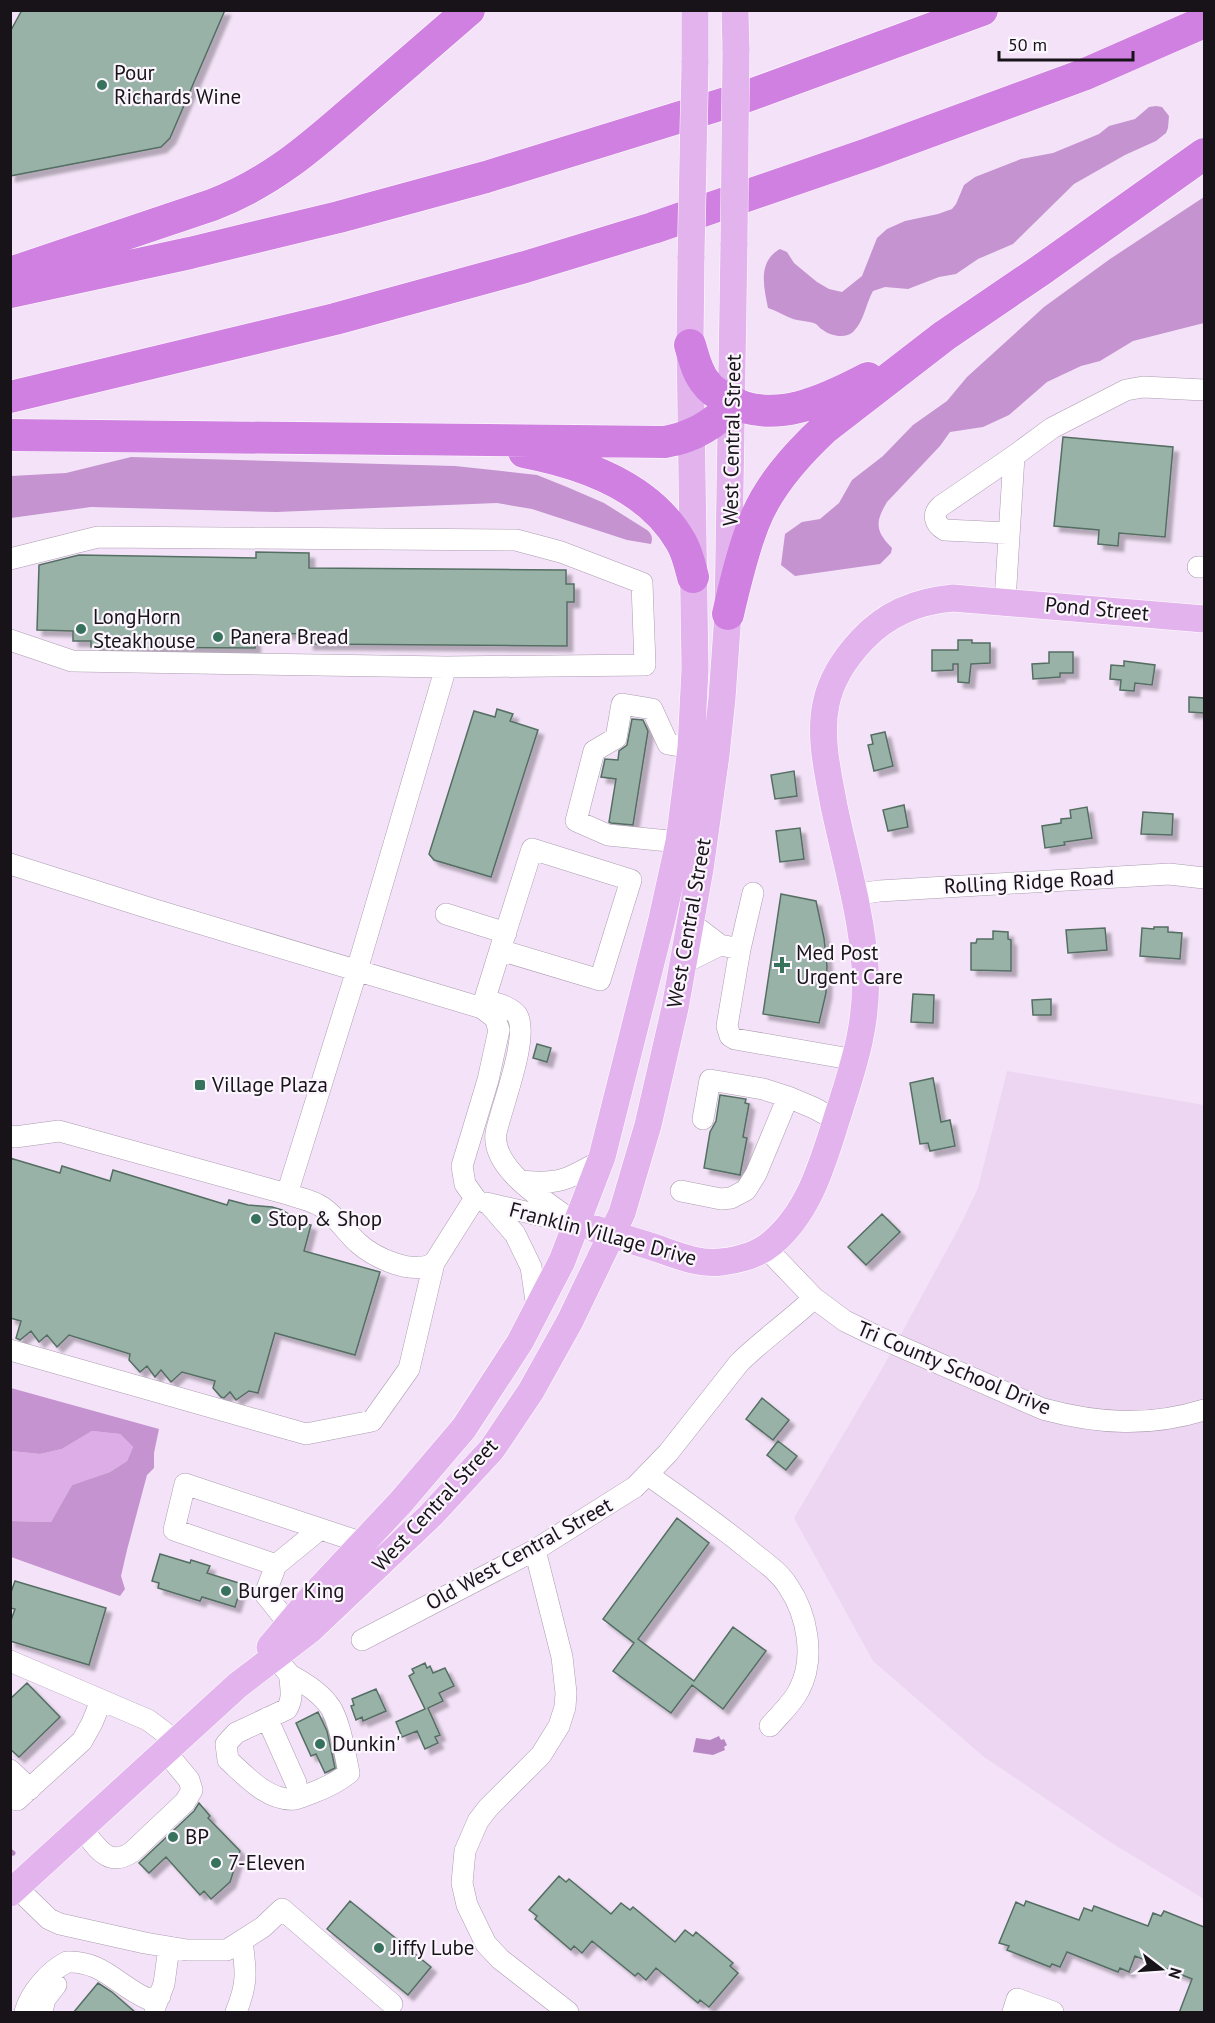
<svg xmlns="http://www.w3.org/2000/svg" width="1215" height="2023" font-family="'PT Sans',sans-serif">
<defs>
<filter id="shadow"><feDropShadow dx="5.5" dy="5.5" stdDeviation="1.5" flood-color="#0004"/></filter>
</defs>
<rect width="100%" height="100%" fill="#f4e3f8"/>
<path fill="#ecd6f1" d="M1007 1071 1204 1105V1899L1110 1842 984 1757 873 1661 794 1518 882 1369 961 1224 978 1188Z"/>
<path fill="#dcade6" d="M92 1431 120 1434 133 1447 127 1461 110 1472 72 1485 51 1522 11 1521V1451L40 1454 62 1449Z"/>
<path fill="#c593d0" d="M1156 106 1162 107 1169 116 1168 128 1166 133 1156 141 1125 155 1074 184 1013 244 978 259 956 274 939 277 908 289 885 287 873 291C866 303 864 322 853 332 846 339 830 336 823 330 820 329 819 326 816 324 810 321 800 321 793 319 785 316 777 311 768 308 764 287 757 262 780 249L787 252 794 263 817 282 829 289 842 292 862 276 877 238 887 229 905 221 938 214 952 209 956 204 964 185 975 177 1021 159 1053 153 1099 134 1109 126 1135 119 1149 107Z
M1204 197V323L1133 341 1100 361 1081 366 1047 382 1009 415 983 427 950 432 940 446 887 502C875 522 875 531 892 548L891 553 880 564 795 576 781 565 785 534 802 522 820 519 839 503 852 480 883 456 913 425 947 401 967 377 1044 307 1110 259Z
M131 457 455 466 502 471 537 475 567 487 604 503 647 530C652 534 653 538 651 544L627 540 532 509 497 503 276 512 91 507 11 518V476L66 473Z
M11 1388 159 1429 154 1453V1468L147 1475 127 1550 121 1576 125 1589 120 1596 11 1557V1521L51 1522 72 1485 110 1472 127 1461 133 1447 120 1434 92 1431 62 1449 40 1454 11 1451Z"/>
<path fill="#b988c4" d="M719 1736 721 1740 724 1739 727 1745 724 1747 725 1750 713 1755 693 1752 696 1738 710 1740Z"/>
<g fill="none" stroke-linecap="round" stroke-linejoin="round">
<path stroke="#b988c4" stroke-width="5" d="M10 1851 13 1853"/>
</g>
<path fill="#98b2a7" stroke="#556e63" stroke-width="1.5" filter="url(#shadow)" d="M22 10H225L170 138 161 147 10 176V32Z
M1063 437 1173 447 1165 537 1119 533 1118 546 1098 544 1099 530 1054 526Z
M256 552 309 553V568L566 570V584H574V602H567V646L308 644V634L255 633V648L91 647V641H73V631L37 630 39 565 79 555 256 558Z
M958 640H972V643H990V663L971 664 969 683 958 682V664H953V670L932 671V650H958Z
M1049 652H1073V673H1060V677L1033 679 1032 664 1049 663Z
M1124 661 1155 665 1152 685 1135 683 1134 691 1120 690 1121 680 1110 679 1111 665 1124 666Z
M1189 697 1204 698V713L1189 712Z
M497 709 513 714 510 721 538 730 491 877 434 860 429 854 474 711 495 717Z
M632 719 643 720 648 731 633 825 611 823 609 822 616 779 601 777 605 759 618 760 619 751 627 745Z
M885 732 893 766 874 771 868 745 873 744 871 735Z
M794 771 797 796 775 799 771 775Z
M904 805 908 827 888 831 883 810Z
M1087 807 1092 838 1064 842 1065 845 1045 848 1042 826 1061 823V819L1071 818 1070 810Z
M1143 812 1173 814 1172 835 1141 834Z
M800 828 804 859 780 862 776 831Z
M781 894 816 901 824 938 827 966 826 993 819 1023 763 1014Z
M1154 927H1168V932L1182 933 1180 959 1140 956 1142 928 1154 929Z
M1105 928 1107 950 1068 953 1066 930Z
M993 931 1008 932V939L1011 940V971L971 970V943H976L977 939H993Z
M913 994 934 995 933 1023 911 1022Z
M1051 999V1015H1033L1032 1000Z
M537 1044 551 1048 547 1062 533 1058Z
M933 1078 941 1122 950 1120 955 1146 930 1151 928 1143 920 1144 910 1083Z
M720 1095 746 1099 745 1103 749 1104 743 1137 747 1138 740 1175 704 1168 710 1132 716 1121Z
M10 1158 60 1173 62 1166 110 1181 113 1170 227 1205 229 1200 248 1205 272 1207 282 1210 302 1223 311 1225 304 1251 380 1272 355 1355 275 1333 258 1393 249 1391 236 1400 230 1392 224 1398 221 1397 213 1388 215 1381 182 1372 171 1382 161 1370 155 1377 147 1366 140 1372 129 1360 130 1354 69 1335 57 1347 47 1335 39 1342 31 1331 20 1340 16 1338 21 1321 10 1318Z
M882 1214 900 1232 866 1265 848 1247Z
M762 1398 789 1420 773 1440 746 1419Z
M778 1441 797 1456 786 1470 767 1455Z
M677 1518 709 1543 638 1639 694 1681 733 1627 766 1651 723 1709 692 1685 671 1713 613 1671 634 1643 603 1619Z
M160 1554 190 1563 191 1560 210 1566 207 1573 242 1584 235 1607 202 1597 200 1601 158 1588 159 1583 152 1581Z
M15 1581 106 1608 89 1665 10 1641V1623L15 1609 10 1608V1595Z
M425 1663 427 1668 430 1666 433 1673 445 1668 454 1686 439 1693 443 1701 428 1708 440 1735 435 1737 438 1743 425 1749 417 1731 402 1737 396 1722 425 1709 409 1676 414 1673 412 1669Z
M27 1683 60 1717 19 1757 10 1749V1699Z
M376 1689 386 1711 363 1721 362 1717 356 1720 351 1706 354 1705 352 1699Z
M318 1712 327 1731 335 1768 325 1773 316 1754 311 1756 296 1723Z
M199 1803 210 1816 208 1818 240 1851 230 1882 211 1899 204 1891 200 1895 166 1857 149 1873 139 1863 194 1811Z
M559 1876 566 1882 569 1879 611 1914 621 1903 630 1910 633 1907 675 1942 685 1930 693 1936 696 1932 733 1963 730 1966 738 1973 709 2007 700 2000 698 2003 656 1968 646 1980 638 1973 635 1976 592 1941 582 1953 574 1946 571 1950 535 1919 537 1916 529 1910Z
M350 1901 431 1967 408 1995 327 1929Z
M1026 1901 1079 1920 1084 1908 1092 1911 1094 1906 1148 1926 1153 1913 1161 1916 1164 1911 1204 1927V2013H1179L1192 1979 1135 1956 1129 1972 1120 1968 1118 1972 1067 1952 1060 1967 1052 1964 1050 1967 1007 1950 1009 1946 999 1943 1016 1902 1024 1906Z
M98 1983 112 1992 136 2013H73Z"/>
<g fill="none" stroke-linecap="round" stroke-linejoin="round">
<defs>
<path id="minor" d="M1008 533 945 530C934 524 932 514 941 506L1014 456
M10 559 98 537 516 540 561 552 642 583 645 665 446 667 72 661 10 640
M1198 567H1204
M1005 601 1014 456 1052 428 1126 390 1143 387 1204 390
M679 842 608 835 576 821 594 751 616 738 622 704 652 709 668 744 691 748
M10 864 152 909 482 1008 495 1018 499 1030 488 1080 462 1166 465 1184 475 1198
M853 895 879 891 1169 874 1204 878
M446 914 506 933
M720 945 740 949 727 1026 730 1036 735 1039 856 1060
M740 949 753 893
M684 963 720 945 691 923
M482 1008 500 950 600 980 631 880 532 849 500 950
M482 1008 488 1003C495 1002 500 1004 506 1007 510 1009 514 1011 517 1015 530 1036 501 1108 496 1133 491 1171 550 1203 576 1224
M703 1119 710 1080 763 1089 788 1097
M10 1136 15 1137 59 1131 287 1194C298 1198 312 1200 322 1207 337 1217 345 1231 358 1243 375 1258 413 1276 434 1263L475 1198
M520 1181C558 1185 567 1180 600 1161
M681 1191 721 1199 731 1198 746 1190 756 1174 788 1097 814 1108 836 1120
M287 1194 357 970 446 667
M486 1203 570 1222
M489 1204 515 1234 531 1267 537 1308
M766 1248 814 1298 845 1321 876 1336 1043 1409C1099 1424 1149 1427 1204 1410
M10 1350 306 1434 372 1421 409 1369 434 1263
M648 1475C682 1499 715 1522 747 1548 761 1560 778 1570 788 1586 807 1614 816 1658 799 1690 793 1703 779 1715 770 1726
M535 1550 562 1657 566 1693 565 1707 559 1726 541 1755 488 1808 478 1821 465 1851 462 1883 467 1905 486 1944 500 1959 568 2012
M276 1565 320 1529
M289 1624 265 1594 276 1565 174 1530 185 1484 363 1543
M362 1640 535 1550 635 1487 668 1453 739 1363C762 1340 790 1321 814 1298
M275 1657 290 1675C290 1688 294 1697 287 1709L236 1733 226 1744 228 1760C245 1775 268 1802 295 1799 300 1798 307 1795 312 1793 325 1788 338 1782 349 1773 345 1755 340 1718 328 1704 319 1692 303 1682 290 1675
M10 1661 148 1720 176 1741
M267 1718 296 1783
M10 1770 30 1789
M10 1793 17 1800 82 1741 92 1723 101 1701
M81 1828C96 1845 107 1869 132 1852L185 1802 192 1790 189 1780 165 1751
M17 1888 49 1919 60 1924 145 1943 187 1950H227L263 1927 282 1909 392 2004
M155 2007 164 1984 169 1947
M25 2012C30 1993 49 1971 67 1962 102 1960 119 1987 148 1999L160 1996
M42 2012 45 1999 56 1985
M236 2012C248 1983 246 1971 242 1941
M1013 2012 1017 1999 1053 2012"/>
<path id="major" d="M735 10 736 50
M695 63V10
M595 1229C614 1235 634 1241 653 1247 674 1254 698 1265 721 1262 739 1260 758 1255 772 1243 809 1212 822 1165 836 1121 853 1068 869 1023 865 966 861 912 845 858 834 806 828 773 819 737 826 704 831 679 845 658 862 640 886 614 918 601 953 598L1204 619
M270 1647 312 1597 401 1502 464 1428 520 1342 562 1261 602 1157 662 919 679 842 691 748 695 669 690 345 691 256
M10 1893 238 1685 311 1629 431 1515 492 1449 531 1391 570 1321 622 1213 648 1125 675 1008 700 869 716 755 722 698 728 614 734 243"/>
<path id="highway" d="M10 273 212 205C272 182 311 147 358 106 395 74 432 42 469 10
M10 292 190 253 339 217 486 177 742 98 982 10
M690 345C694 358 697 373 706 383 711 391 720 395 728 400 773 426 826 400 868 378
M10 397 335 319 525 267 653 228 868 154 1083 75 1204 22
M10 435 665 442C693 437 715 425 733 403
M524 452C582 463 650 487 681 542 687 552 690 565 693 577
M728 614C735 584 742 554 753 525 767 487 796 455 825 428L944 336 1041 270 1204 154"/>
</defs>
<use href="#minor" stroke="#ac9cb0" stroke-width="22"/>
<use href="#major" stroke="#fff" stroke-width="28"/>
<use href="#highway" stroke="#fff" stroke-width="33"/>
<use href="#minor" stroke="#fff" stroke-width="21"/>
<use href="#major" stroke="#e3b3ed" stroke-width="27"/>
<use href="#highway" stroke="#d080e1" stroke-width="32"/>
<defs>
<path id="major-bridge" d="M734 243 736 50
M691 256 695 63"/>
</defs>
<use href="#major-bridge" stroke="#fff" stroke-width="28" stroke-linecap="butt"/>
<use href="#major-bridge" stroke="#e3b3ed" stroke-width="27"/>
</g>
<g fill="#36725c" stroke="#fbf5fd" stroke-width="2">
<circle cx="102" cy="85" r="6"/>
<circle cx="81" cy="629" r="6"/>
<circle cx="218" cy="637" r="6"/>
<path d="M779 956h6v6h6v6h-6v6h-6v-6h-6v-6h6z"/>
<rect x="194" y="1079" width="12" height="12" rx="3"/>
<circle cx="256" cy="1219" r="6"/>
<circle cx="226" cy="1591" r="6"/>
<circle cx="320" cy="1744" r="6"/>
<circle cx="173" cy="1837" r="6"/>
<circle cx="216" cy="1863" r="6"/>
<circle cx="379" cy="1948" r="6"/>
</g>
<g text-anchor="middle" stroke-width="4.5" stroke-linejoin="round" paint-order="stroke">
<g font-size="21" fill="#181219" stroke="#fbf5fd" text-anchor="start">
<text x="114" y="80">Pour<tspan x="114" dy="24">Richards Wine</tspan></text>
<text x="93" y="624">LongHorn<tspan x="93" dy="24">Steakhouse</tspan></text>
<text x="230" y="644">Panera Bread</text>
<text x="796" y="960">Med Post<tspan x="796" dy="24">Urgent Care</tspan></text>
<text x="212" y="1092">Village Plaza</text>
<text x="268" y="1226">Stop &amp; Shop</text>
<text x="238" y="1598">Burger King</text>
<text x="332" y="1751">Dunkin'</text>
<text x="185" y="1844">BP</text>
<text x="228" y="1870">7-Eleven</text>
<text x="391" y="1955">Jiffy Lube</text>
</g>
<g font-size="21" fill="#181219" stroke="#fbf5fd">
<text transform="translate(732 440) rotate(-89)" y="7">West Central Street</text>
<text transform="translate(1097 609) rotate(5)" y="7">Pond Street</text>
<text transform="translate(1029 882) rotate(-3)" y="7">Rolling Ridge Road</text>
<text transform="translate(689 923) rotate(-80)" y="7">West Central Street</text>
<text transform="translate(603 1234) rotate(15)" y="7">Franklin Village Drive</text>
<text transform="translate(954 1368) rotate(23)" y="7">Tri County School Drive</text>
<text transform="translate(435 1505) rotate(-47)" y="7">West Central Street</text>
<text transform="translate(519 1554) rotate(-29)" y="7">Old West Central Street</text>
</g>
</g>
<rect width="1215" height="2023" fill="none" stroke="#181219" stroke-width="24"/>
<g transform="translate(1161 1969) rotate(107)" stroke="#fbf5fd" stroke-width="4.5" paint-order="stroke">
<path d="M0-4.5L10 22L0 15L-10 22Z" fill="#181219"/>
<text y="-9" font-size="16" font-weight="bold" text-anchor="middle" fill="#181219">N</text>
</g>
<path d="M999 51v9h134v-9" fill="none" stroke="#181219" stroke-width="3"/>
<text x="1008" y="51" font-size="18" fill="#181219" stroke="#fbf5fd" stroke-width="4.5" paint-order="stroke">50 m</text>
</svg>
